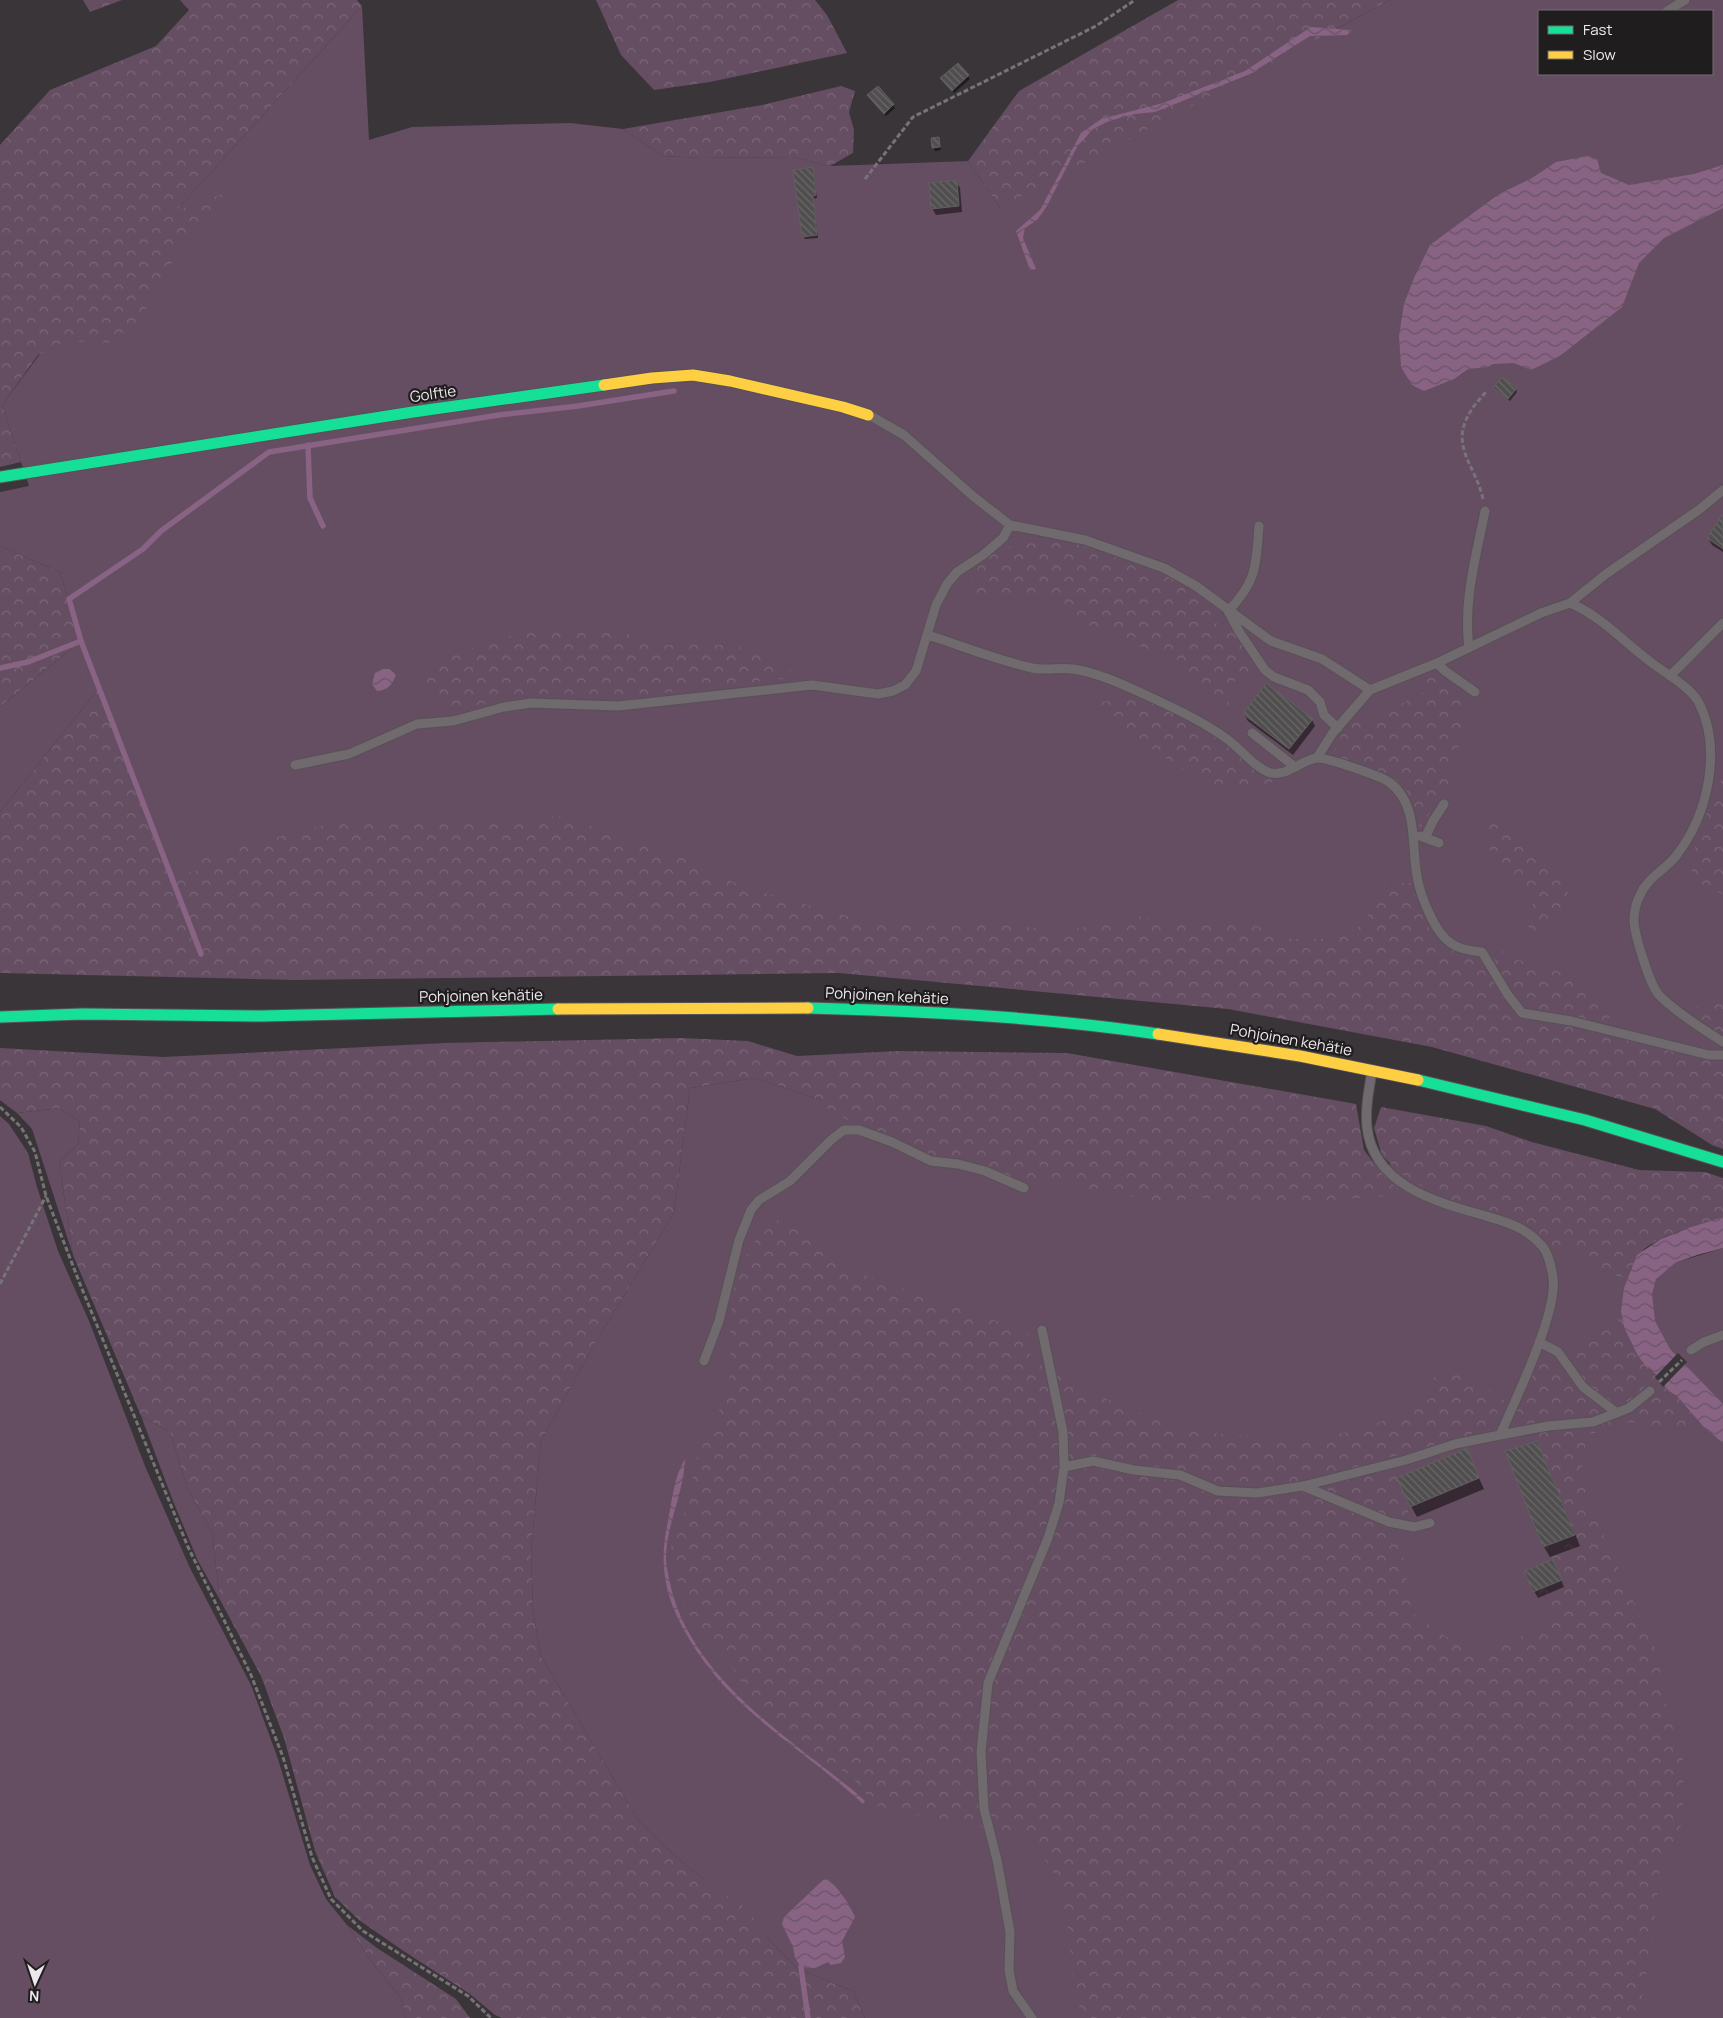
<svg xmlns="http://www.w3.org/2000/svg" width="1723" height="2018" font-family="Manrope,sans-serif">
<defs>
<pattern id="forest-crowns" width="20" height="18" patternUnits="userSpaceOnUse" patternTransform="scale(1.25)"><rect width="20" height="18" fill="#654d62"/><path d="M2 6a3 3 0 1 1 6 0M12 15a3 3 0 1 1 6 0" fill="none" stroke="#7b6779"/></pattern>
<pattern id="water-waves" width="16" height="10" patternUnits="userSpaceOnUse" patternTransform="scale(1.25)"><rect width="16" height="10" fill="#896384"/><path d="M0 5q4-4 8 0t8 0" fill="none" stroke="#685466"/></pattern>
<pattern id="building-back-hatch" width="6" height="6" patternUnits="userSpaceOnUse" patternTransform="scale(1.25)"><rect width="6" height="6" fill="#514e50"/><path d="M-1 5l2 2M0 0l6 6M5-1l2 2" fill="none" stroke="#6a6869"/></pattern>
</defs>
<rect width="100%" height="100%" fill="#3a3539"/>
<path fill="#654d62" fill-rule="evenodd" d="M1390 0H1723V1101L1371 983 174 882 99 688 0 812V707L81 641 60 572 0 546V492L29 486 2 405 89 288 175 212 362 6 369 140 412 127 570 123 623 129 663 156 701 158 793 157 830 166 968 161 1000 208 1084 128 1336 29ZM1539 11H1712V74H1539Z
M755 1078 821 1100 1440 1170 1675 1263 1723 1248V2018H865L853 1991 798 1969 772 1943 745 1908 693 1871 664 1846 638 1820 541 1656 533 1612 531 1552 541 1441 594 1345 674 1213 690 1088Z
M59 1108 80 1122 78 1144 59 1162 73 1255 32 1129 17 1113Z
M0 1116 9 1124 28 1153 37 1187 58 1251 89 1321 145 1466 190 1568 251 1685 278 1759 310 1865 326 1899 347 1925 371 1961 401 1998 406 2018H0Z
M141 1416 170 1432 187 1487 212 1533 220 1600 198 1561 173 1501Z"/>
<path fill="url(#forest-crowns)" d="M83 0H122L90 12Z
M180 0H357L362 6 176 211 225 193 186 238 138 322 108 343 66 341 38 355 2 405 21 462 0 467V145L50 90 156 46 189 10Z
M596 0H815L827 15 847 53 710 82 654 90 621 55Z
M1178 0H1390L1000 208 968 161 1019 91Z
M841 86 855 91 849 112 854 130 853 153 830 166 793 157 701 158 663 156 623 129 762 105Z
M1062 542 1081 545 1153 570 1172 579 1214 607 1209 619 1234 633 1258 667V671L1228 684 1226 695 1234 718 1181 669 1120 635 1077 621 1044 599 992 596 971 592C972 586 972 579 975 573 991 541 1031 543 1062 542Z
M0 546 60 572 81 641 0 707Z
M534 628 615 629 653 645H733L773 658 799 677 627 697 523 695 486 703 463 712 428 697 425 673 441 658Z
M1436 668 1450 683 1462 700V734L1447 790 1439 805 1429 814 1420 829C1417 817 1414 799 1405 789 1389 771 1361 768 1339 760L1334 751 1341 736 1358 715 1369 726 1388 711 1424 692 1418 676Z
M99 688 163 855 177 873 195 872 203 856 333 823 409 822 568 816 616 837 684 859 744 887 865 921 939 926 998 924 1062 931 1109 923 1134 915 1168 922 1200 925 1251 924 1292 939H1333L1360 926 1380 899 1385 884 1411 883 1423 918 1439 943 1484 966 1514 1015 1541 1024 1569 1026 1715 1059H1723V1149L1712 1145 1655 1109 1432 1047 1228 1009 839 973 294 980 0 973V812Z
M1135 695 1177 713 1199 726 1222 741 1264 776 1278 778 1256 791 1219 786 1183 769 1098 713V703Z
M1723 776V894L1693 884C1687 849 1709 809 1723 776Z
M1495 812 1571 881C1563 910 1557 922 1533 942L1528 925 1533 915V905L1524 888 1498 871 1483 831Z
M1496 947 1515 959 1564 973 1600 995 1620 1014 1600 1021H1581L1525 1009 1513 995 1490 951Z
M1721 993 1723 994V1038L1698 1021 1697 1004Z
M681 1038 748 1041 797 1056 899 1051 1067 1053 1356 1104 1364 1150 1384 1176 1404 1195 1257 1205 1200 1198 1176 1200 1155 1206 1125 1193H1101L1070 1184 1022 1182 988 1167 932 1156 895 1139 862 1128 827 1108 821 1100 755 1078 690 1088 674 1213 594 1345 541 1441 531 1552 533 1612 541 1656 638 1820 664 1846 693 1871 746 1908 772 1943 798 1969 853 1991 865 2018H502L495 2015 470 1994 402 1950 359 1920 335 1897 315 1851 284 1738 261 1676 220 1600 212 1533 187 1487 170 1432 141 1416 73 1255 59 1162 78 1144 80 1122 59 1108 17 1113 0 1100V1048L163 1057 445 1043Z
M1381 1107 1486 1126 1532 1142 1639 1170 1705 1172 1723 1178V1217C1702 1224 1648 1238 1637 1257 1633 1263 1631 1272 1628 1279L1602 1272 1574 1251 1559 1250 1550 1246 1540 1235 1508 1216 1445 1198 1407 1179 1382 1156 1374 1128Z
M775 1219 802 1233 826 1255 869 1277 986 1317 1029 1334 1030 1358 1049 1371 1101 1397 1143 1414 1195 1432 1306 1440 1354 1431 1406 1413 1431 1398 1435 1371 1463 1367 1480 1383 1505 1401 1487 1428 1463 1437 1380 1460 1397 1478 1410 1507 1399 1533 1412 1613 1442 1634 1479 1655 1532 1632 1554 1613 1533 1592 1562 1580 1553 1559 1543 1547 1575 1535 1537 1442 1505 1451 1533 1433 1551 1429 1595 1427 1627 1414 1645 1404 1665 1385 1677 1396 1703 1426 1661 1427 1631 1422 1587 1435 1582 1466 1586 1497 1658 1655 1667 1713 1683 1754V1822L1660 1867 1653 1938 1638 2018H1082L1073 1979 1067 1920 1061 1892 1052 1869 1030 1841 1007 1832 993 1838 979 1824 944 1821 926 1813 910 1817 876 1805 849 1774 816 1756 750 1695 722 1652 696 1630 683 1599 669 1552 688 1505 696 1460 728 1391 731 1361 730 1324 734 1288 744 1260 760 1233Z
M1621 1311C1625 1336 1638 1359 1657 1375L1626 1405 1617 1409 1585 1385 1566 1350 1617 1323Z
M1542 1352C1562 1358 1565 1378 1580 1391 1588 1398 1599 1405 1608 1412L1590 1417 1544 1421 1509 1429Z
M347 1925 377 1948 456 1999 470 2018H406L401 1998 371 1961Z"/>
<path fill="url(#water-waves)" d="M1311 27 1352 30 1347 35 1310 36 1250 74 1155 112 1135 114 1109 121 1093 129 1077 147 1047 206 1037 220 1025 228 1023 238 1036 269 1030 270 1016 231 1040 210 1081 133 1101 119 1163 103 1245 71Z
M1588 156 1597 159 1601 173 1629 185 1694 174 1723 165V208L1664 238 1639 263 1622 307 1560 356 1531 370 1514 363 1493 364 1488 367 1468 369 1454 379 1424 391 1412 385 1401 367 1399 336 1404 304 1414 278 1430 245 1499 194 1532 178 1556 162Z
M383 669H390L396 675C392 685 388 690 377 691L372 684 375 673Z
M1723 1217V1248L1697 1255 1675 1263 1656 1279 1652 1294 1655 1321 1670 1349 1723 1404V1443L1703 1426 1677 1396 1669 1391 1657 1375 1646 1366 1638 1356 1624 1327 1621 1311 1624 1288 1637 1255 1661 1239 1688 1228Z
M685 1459C684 1493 666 1525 666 1559 666 1566 668 1572 669 1578 686 1673 784 1735 854 1791L865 1801 863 1804C802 1747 731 1712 688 1637 665 1598 658 1566 668 1521 672 1501 674 1476 685 1459Z
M828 1879C840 1890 848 1902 855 1917L842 1941 845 1957 841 1963 831 1965 828 1962 815 1968 801 1967 795 1958 793 1947 782 1924 784 1917 823 1880Z"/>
<path fill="#3a3539" d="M1678 1353 1687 1362 1663 1387 1655 1377Z"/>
<path fill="#0007" d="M958 65 970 79 954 93 944 82Z
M878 87 895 108 886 116 871 98Z
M938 138 941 150 935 151 932 139Z
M813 168 817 198 813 199 818 238 805 239 803 236Z
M956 181 960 188 962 212 936 215 932 208Z
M1494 388 1516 389 1517 392 1510 401Z
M1723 517V552L1712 545 1708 538Z
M1244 714 1312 720 1315 726 1293 755 1248 721Z
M1536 1443 1542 1453 1580 1546 1550 1557 1544 1547Z
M1466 1450 1484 1489 1417 1517 1411 1506Z
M1556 1567 1564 1587 1538 1598 1534 1591Z"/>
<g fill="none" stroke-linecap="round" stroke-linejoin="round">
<path stroke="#896384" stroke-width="5.5" d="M308 445 310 498 323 526
M81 641 201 954
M0 668 28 662 81 641 69 599 143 549 161 531 269 452 499 415 578 406 674 391
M801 1967 808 2018"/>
</g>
<path fill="url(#building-back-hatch)" stroke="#625e61" d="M958 63 969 75 952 91 940 78Z
M878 86 894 104 884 114 867 95Z
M939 137 940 147 932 148 931 138Z
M813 167 816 195 813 196 817 235 802 237 793 170Z
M957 180 959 206 931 209 929 183Z
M1502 377 1517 388 1508 399 1493 388Z
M1722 515 1723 516V549L1707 538Z
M1266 683 1313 719 1289 749 1243 714Z
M1537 1441 1575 1535 1543 1547 1505 1451Z
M1467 1448 1479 1478 1410 1507 1397 1478Z
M1553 1559 1562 1580 1533 1592 1524 1571Z"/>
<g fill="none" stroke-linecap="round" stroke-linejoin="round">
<defs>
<path id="lane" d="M1667 11 1685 0
M869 415 904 435 974 497 1010 525 1085 540 1164 568 1196 586 1271 641 1322 659 1370 690 1437 663 1541 613 1570 603 1606 574 1700 509 1723 490
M1259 526C1256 565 1257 582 1228 611L1240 633 1265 670 1274 677 1308 690 1320 702 1324 715 1338 728
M1570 603C1601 616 1625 643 1652 663 1668 675 1687 685 1698 701 1723 749 1708 815 1676 856 1665 870 1647 878 1640 895 1636 903 1634 911 1634 920 1634 934 1650 985 1659 995 1674 1011 1704 1030 1723 1042
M928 635C962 646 997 660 1032 668 1046 671 1060 667 1073 669 1099 673 1124 685 1148 696 1174 708 1204 722 1227 739 1241 749 1253 766 1268 772 1286 779 1303 758 1318 758 1328 758 1380 776 1389 782 1419 804 1411 845 1417 876 1419 891 1425 905 1432 919 1444 943 1456 950 1482 952L1508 995 1522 1013 1571 1021 1709 1055H1723
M1469 648C1463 601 1476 557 1485 511
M1437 663 1445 671 1475 692
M1670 676 1723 623
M1252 733 1295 767
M1317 758 1332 734 1370 690
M295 765 349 754 417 724 453 721 504 707 531 703 618 706 812 685 878 694 893 691 905 685 916 671 936 605 947 584 957 572 983 555 1003 538 1010 525
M1420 836 1439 843
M1425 838 1433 821 1444 804
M1372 1071C1369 1090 1365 1108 1367 1127 1373 1184 1433 1201 1479 1214 1502 1221 1526 1226 1542 1246 1548 1252 1552 1269 1553 1278 1558 1312 1515 1401 1500 1435
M1042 1330 1063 1432 1064 1467
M1539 1342 1558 1352 1583 1387 1617 1413
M1691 1350 1704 1342 1723 1335
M704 1361 719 1321 739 1240 751 1210 759 1200 790 1181 831 1140 844 1130H859L892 1142 931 1161 958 1164 985 1171 1024 1188
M1303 1486 1389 1522 1414 1527 1430 1523
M1032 2018 1013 1991 1009 1970 1010 1932 997 1860 984 1809 981 1752 988 1683 1048 1538 1059 1503 1064 1467 1093 1461 1134 1470 1180 1475 1218 1491 1257 1493 1303 1486 1406 1460 1455 1444 1500 1435 1548 1426 1593 1422 1629 1408 1650 1391"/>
<path id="fast" d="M0 477 413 412 604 385
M808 1008C925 1011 1042 1017 1158 1034
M0 1017 82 1014 262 1016 558 1009
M1418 1080 1585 1120 1723 1162"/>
<path id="slow" d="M604 385 652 378 693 375 730 381 843 407 868 415
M558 1009 808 1008
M1158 1034 1300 1056 1418 1080"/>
</defs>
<use href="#lane" stroke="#565255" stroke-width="11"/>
<use href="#fast" stroke="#565255" stroke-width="13"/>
<use href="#slow" stroke="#565255" stroke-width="13"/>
<path stroke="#777376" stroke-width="3" stroke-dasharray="5 2.5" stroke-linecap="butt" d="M865 179 913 117 1096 26 1135 0
M1483 499C1476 466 1450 447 1469 414 1473 406 1480 399 1486 392
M0 1107 21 1127 35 1152 46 1196 80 1284 188 1547 251 1675 283 1757 312 1857 331 1899 363 1931 468 1996 491 2018
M0 1284 46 1196
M1659 1382 1682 1360"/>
<use href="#lane" stroke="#706a6f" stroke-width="9"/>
<use href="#fast" stroke="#16e098" stroke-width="11"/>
<use href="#slow" stroke="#ffcf43" stroke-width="11"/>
</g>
<g text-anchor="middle" stroke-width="4.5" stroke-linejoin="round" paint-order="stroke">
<g font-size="15" fill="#ede8ec" stroke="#201d1f">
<text transform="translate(433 394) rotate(-8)" y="5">Golftie</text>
<text transform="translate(481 996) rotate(-1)" y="5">Pohjoinen kehätie</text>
<text transform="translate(887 996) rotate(3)" y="5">Pohjoinen kehätie</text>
<text transform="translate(1291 1040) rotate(10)" y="5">Pohjoinen kehätie</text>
</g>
</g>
<rect x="1538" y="10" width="175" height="65" fill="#201d1f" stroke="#726e71"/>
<rect x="1548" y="26" width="25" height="8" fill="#16e098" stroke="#726e71"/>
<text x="1583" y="35" font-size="15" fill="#ede8ec">Fast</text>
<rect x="1548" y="51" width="25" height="8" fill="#ffcf43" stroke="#726e71"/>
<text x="1583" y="60" font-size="15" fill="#ede8ec">Slow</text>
<g transform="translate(35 1983) rotate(183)" stroke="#201d1f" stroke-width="4" paint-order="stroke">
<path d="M0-4L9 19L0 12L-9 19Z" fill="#ede8ec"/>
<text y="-8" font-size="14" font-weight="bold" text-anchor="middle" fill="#ede8ec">N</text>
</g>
</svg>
